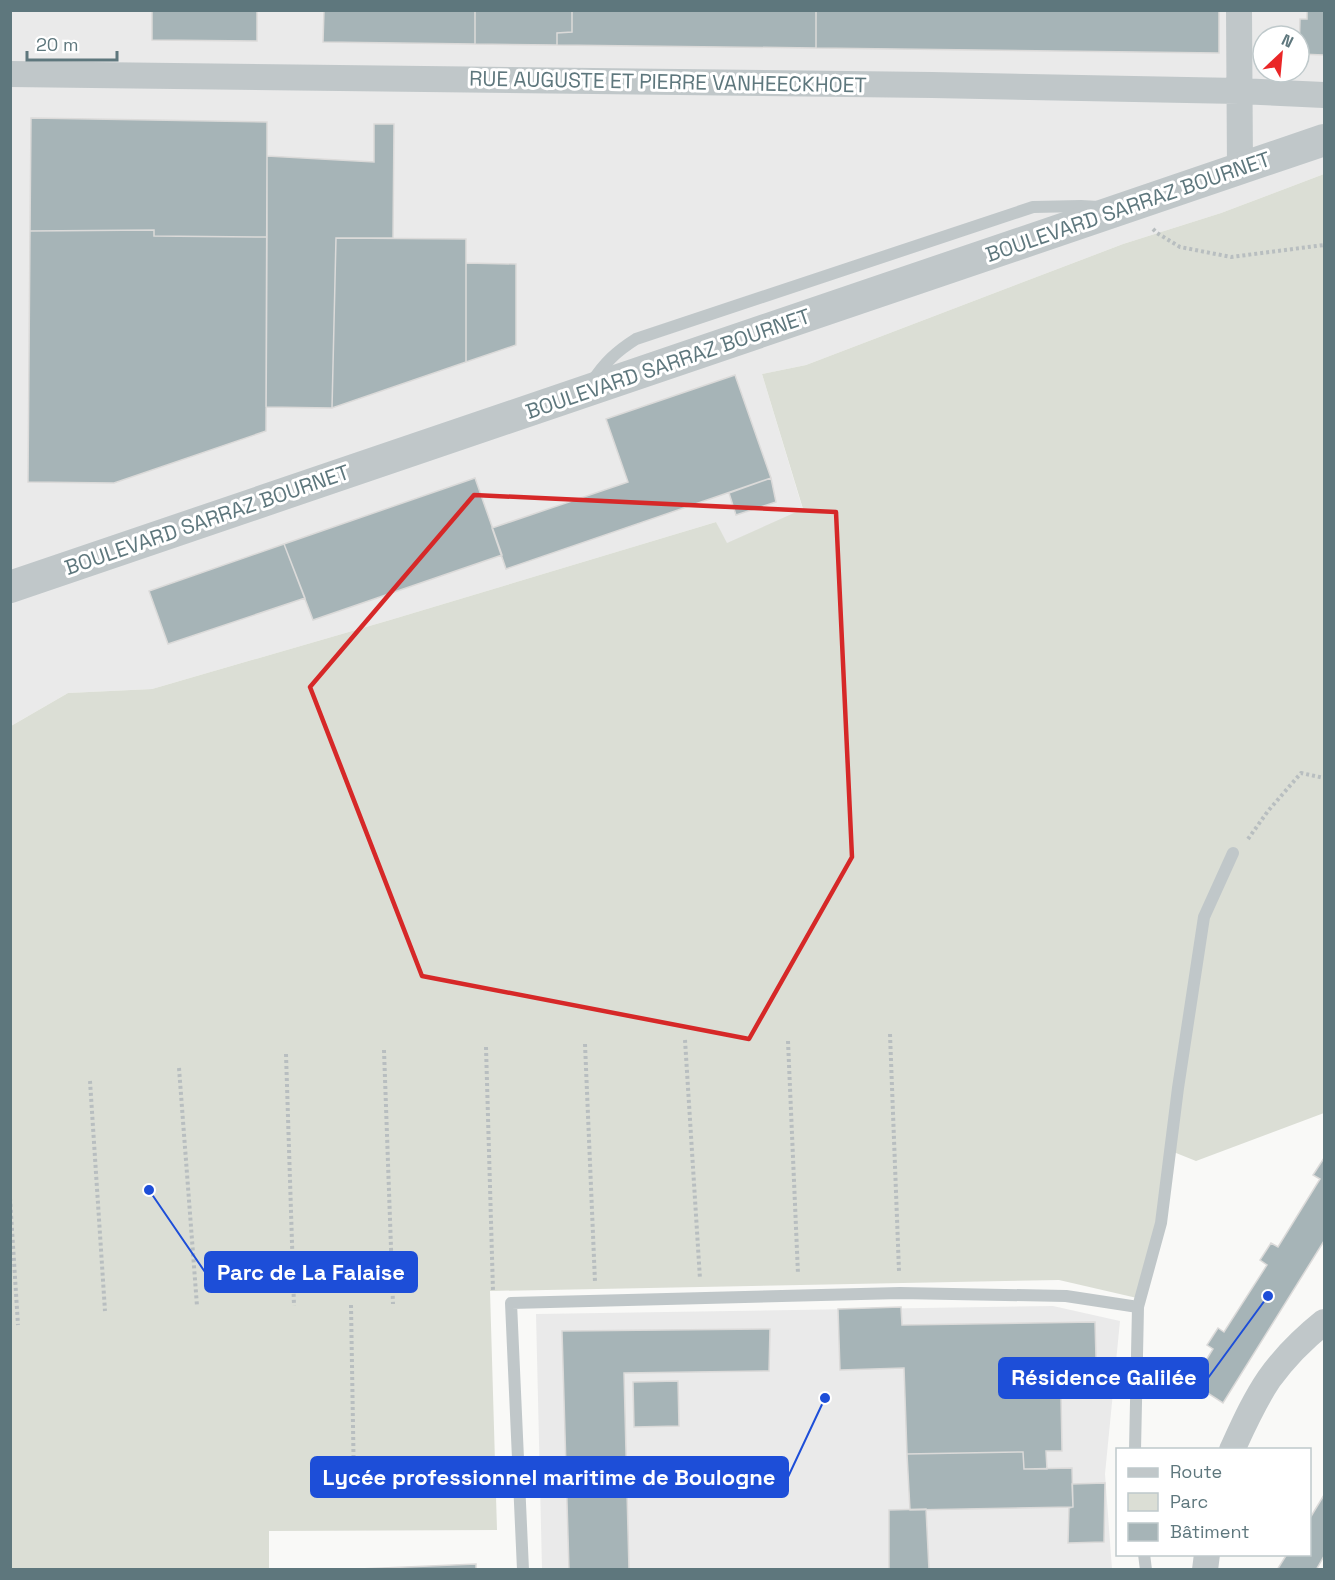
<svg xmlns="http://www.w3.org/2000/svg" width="1335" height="1580" font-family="'Space Grotesk',sans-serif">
<rect width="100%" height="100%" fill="#f9f9f7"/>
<path fill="#eaeaea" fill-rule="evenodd" d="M10 11H1324V174L1221 213 1123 244 806 365 762 374 803 510 726 544 716 522 390 620 152 689 68 693 11 726ZM1263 36H1299V72H1263Z
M1053 1306 1120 1321 1105 1474 1112 1569H542L536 1314Z"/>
<path fill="#dbded5" d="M1324 174V1113L1196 1161 1171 1151 1161 1223 1137 1298 1059 1280 490 1291 497 1530 269 1531V1569H11V726L68 693 152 689 390 620 716 522 727 543 803 509 762 374 806 365 1123 244 1221 213Z"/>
<path fill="#a6b4b7" stroke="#dbdad9" stroke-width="1.5" d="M152 10H257V41L152 40Z
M324 10H475V44L323 42Z
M475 10H572V32L557 33V45L475 44Z
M572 10H816V48L557 45V33L572 32Z
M816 10H1219V53L816 48Z
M1307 10H1324V55L1299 54 1300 19H1307Z
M31 118 267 122V237L154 236V230L30 231Z
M374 124H394L393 238H336L332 408 266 407 267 156 374 162Z
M154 230V236L267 237 266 431 114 483 28 482 30 231Z
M336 238 466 239V362L332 408Z
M466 263 516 264V345L466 362Z
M735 375 771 478 506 569 492 528 628 482 606 419Z
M475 478 502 555 313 620 284 544Z
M771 478 776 502 736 515 729 493Z
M284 544 305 598 168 644 149 591Z
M1324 1158V1241L1223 1403 1192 1383 1213 1349 1207 1345 1218 1328 1224 1332 1267 1265 1260 1260 1271 1243 1278 1247 1320 1179 1313 1175Z
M901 1307 902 1325 1095 1322 1097 1394 1061 1395 1062 1451H1046L1047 1469H1024L1023 1452 907 1454 904 1368 840 1370 838 1309Z
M770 1329 769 1371 624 1373 629 1570H569L562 1331Z
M678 1381 679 1426 634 1427 633 1382Z
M1023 1452 1024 1469 1072 1468 1073 1507 910 1510 907 1454Z
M1105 1483 1104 1542 1068 1543 1069 1508 1073 1507 1072 1484Z
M1324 1495V1556L1316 1570H1277L1287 1554H1310V1518Z
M926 1509 929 1570H889V1510Z
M476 1564V1570H335Z"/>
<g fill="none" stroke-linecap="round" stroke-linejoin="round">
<path stroke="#b8bec0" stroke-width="4" stroke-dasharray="3 3" stroke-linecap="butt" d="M1153 229 1157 233 1180 247 1231 257 1324 245
M1248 839 1268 811 1301 773 1324 778
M890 1034 899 1271
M685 1040 700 1279
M788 1041 798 1274
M585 1044 595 1282
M486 1047 493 1291
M384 1050 393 1304
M286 1054 294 1306
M179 1068 197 1306
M90 1081 105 1311
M10 1198 18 1325
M351 1305 354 1486"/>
<path stroke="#c0c7c9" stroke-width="12" d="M592 382C604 363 617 351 636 339L1033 207 1081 206 1099 207
M1135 1450 1138 1307 1161 1223 1178 1088 1204 917 1233 853
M1144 1554 1146 1570
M523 1570 511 1303 900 1293 1066 1296 1138 1307"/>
<path stroke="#c0c7c9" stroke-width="26" d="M1239 10 1240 169
M10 74 932 85 1239 91 1324 95
M1232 1450C1243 1426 1254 1401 1269 1379 1284 1358 1304 1338 1324 1322
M1205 1570 1207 1554"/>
<path stroke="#c0c7c9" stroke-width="32" d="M10 587 1324 140"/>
</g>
<path fill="none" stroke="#d62828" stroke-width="4.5" stroke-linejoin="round" d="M474 495 836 512 852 857 749 1039 422 976 310 687Z"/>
<g text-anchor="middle" stroke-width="6" stroke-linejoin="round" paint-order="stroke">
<g font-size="21" fill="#5e777d" stroke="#fff">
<text transform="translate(668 82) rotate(1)" y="7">RUE AUGUSTE ET PIERRE VANHEECKHOET</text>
<text transform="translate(1128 207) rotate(-19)" y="7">BOULEVARD SARRAZ BOURNET</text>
<text transform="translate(668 364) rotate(-19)" y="7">BOULEVARD SARRAZ BOURNET</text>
<text transform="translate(207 520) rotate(-19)" y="7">BOULEVARD SARRAZ BOURNET</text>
</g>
</g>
<path fill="none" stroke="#1d4ed8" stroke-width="2" d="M149 1190L205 1272M1268 1296L1208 1378M825 1398L788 1477"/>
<g fill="#1d4ed8" stroke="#fff" stroke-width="2">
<circle cx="149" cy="1190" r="6"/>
<circle cx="1268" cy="1296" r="6"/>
<circle cx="825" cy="1398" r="6"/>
</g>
<g fill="#1d4ed8" stroke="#1d4ed8" stroke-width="2">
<rect x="205" y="1252" width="212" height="40" rx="6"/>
<rect x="999" y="1358" width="209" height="40" rx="6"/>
<rect x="311" y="1457" width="477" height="40" rx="6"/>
</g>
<g font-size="22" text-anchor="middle" font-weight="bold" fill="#fff">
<text x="311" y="1280">Parc de La Falaise</text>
<text x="1104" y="1385">Résidence Galilée</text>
<text x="549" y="1485">Lycée professionnel maritime de Boulogne</text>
</g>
<rect width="1335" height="1580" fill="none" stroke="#5e777d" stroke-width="24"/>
<rect x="1116" y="1448" width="195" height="108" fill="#ffffff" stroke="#bfc9cb" stroke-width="1.5"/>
<rect x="1128" y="1468" width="30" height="9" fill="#c0c7c9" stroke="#bfc9cb" stroke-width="1.5"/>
<text x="1170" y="1478" font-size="18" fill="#5e777d">Route</text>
<rect x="1128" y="1493" width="30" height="18" fill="#dbded5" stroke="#bfc9cb" stroke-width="1.5"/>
<text x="1170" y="1508" font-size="18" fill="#5e777d">Parc</text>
<rect x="1128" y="1523" width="30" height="18" fill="#a6b4b7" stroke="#bfc9cb" stroke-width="1.5"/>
<text x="1170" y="1538" font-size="18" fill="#5e777d">Bâtiment</text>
<g transform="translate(1281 54) rotate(26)"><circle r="28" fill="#ffffff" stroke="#bfc9cb" stroke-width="1.5"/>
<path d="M0-4.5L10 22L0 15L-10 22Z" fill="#ea2627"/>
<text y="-9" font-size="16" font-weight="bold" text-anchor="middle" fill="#5e777d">N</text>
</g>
<path d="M27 51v9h90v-9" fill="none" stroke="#5e777d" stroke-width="3"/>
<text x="36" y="51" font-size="18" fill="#5e777d" stroke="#ffffff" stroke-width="4.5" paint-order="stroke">20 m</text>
</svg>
